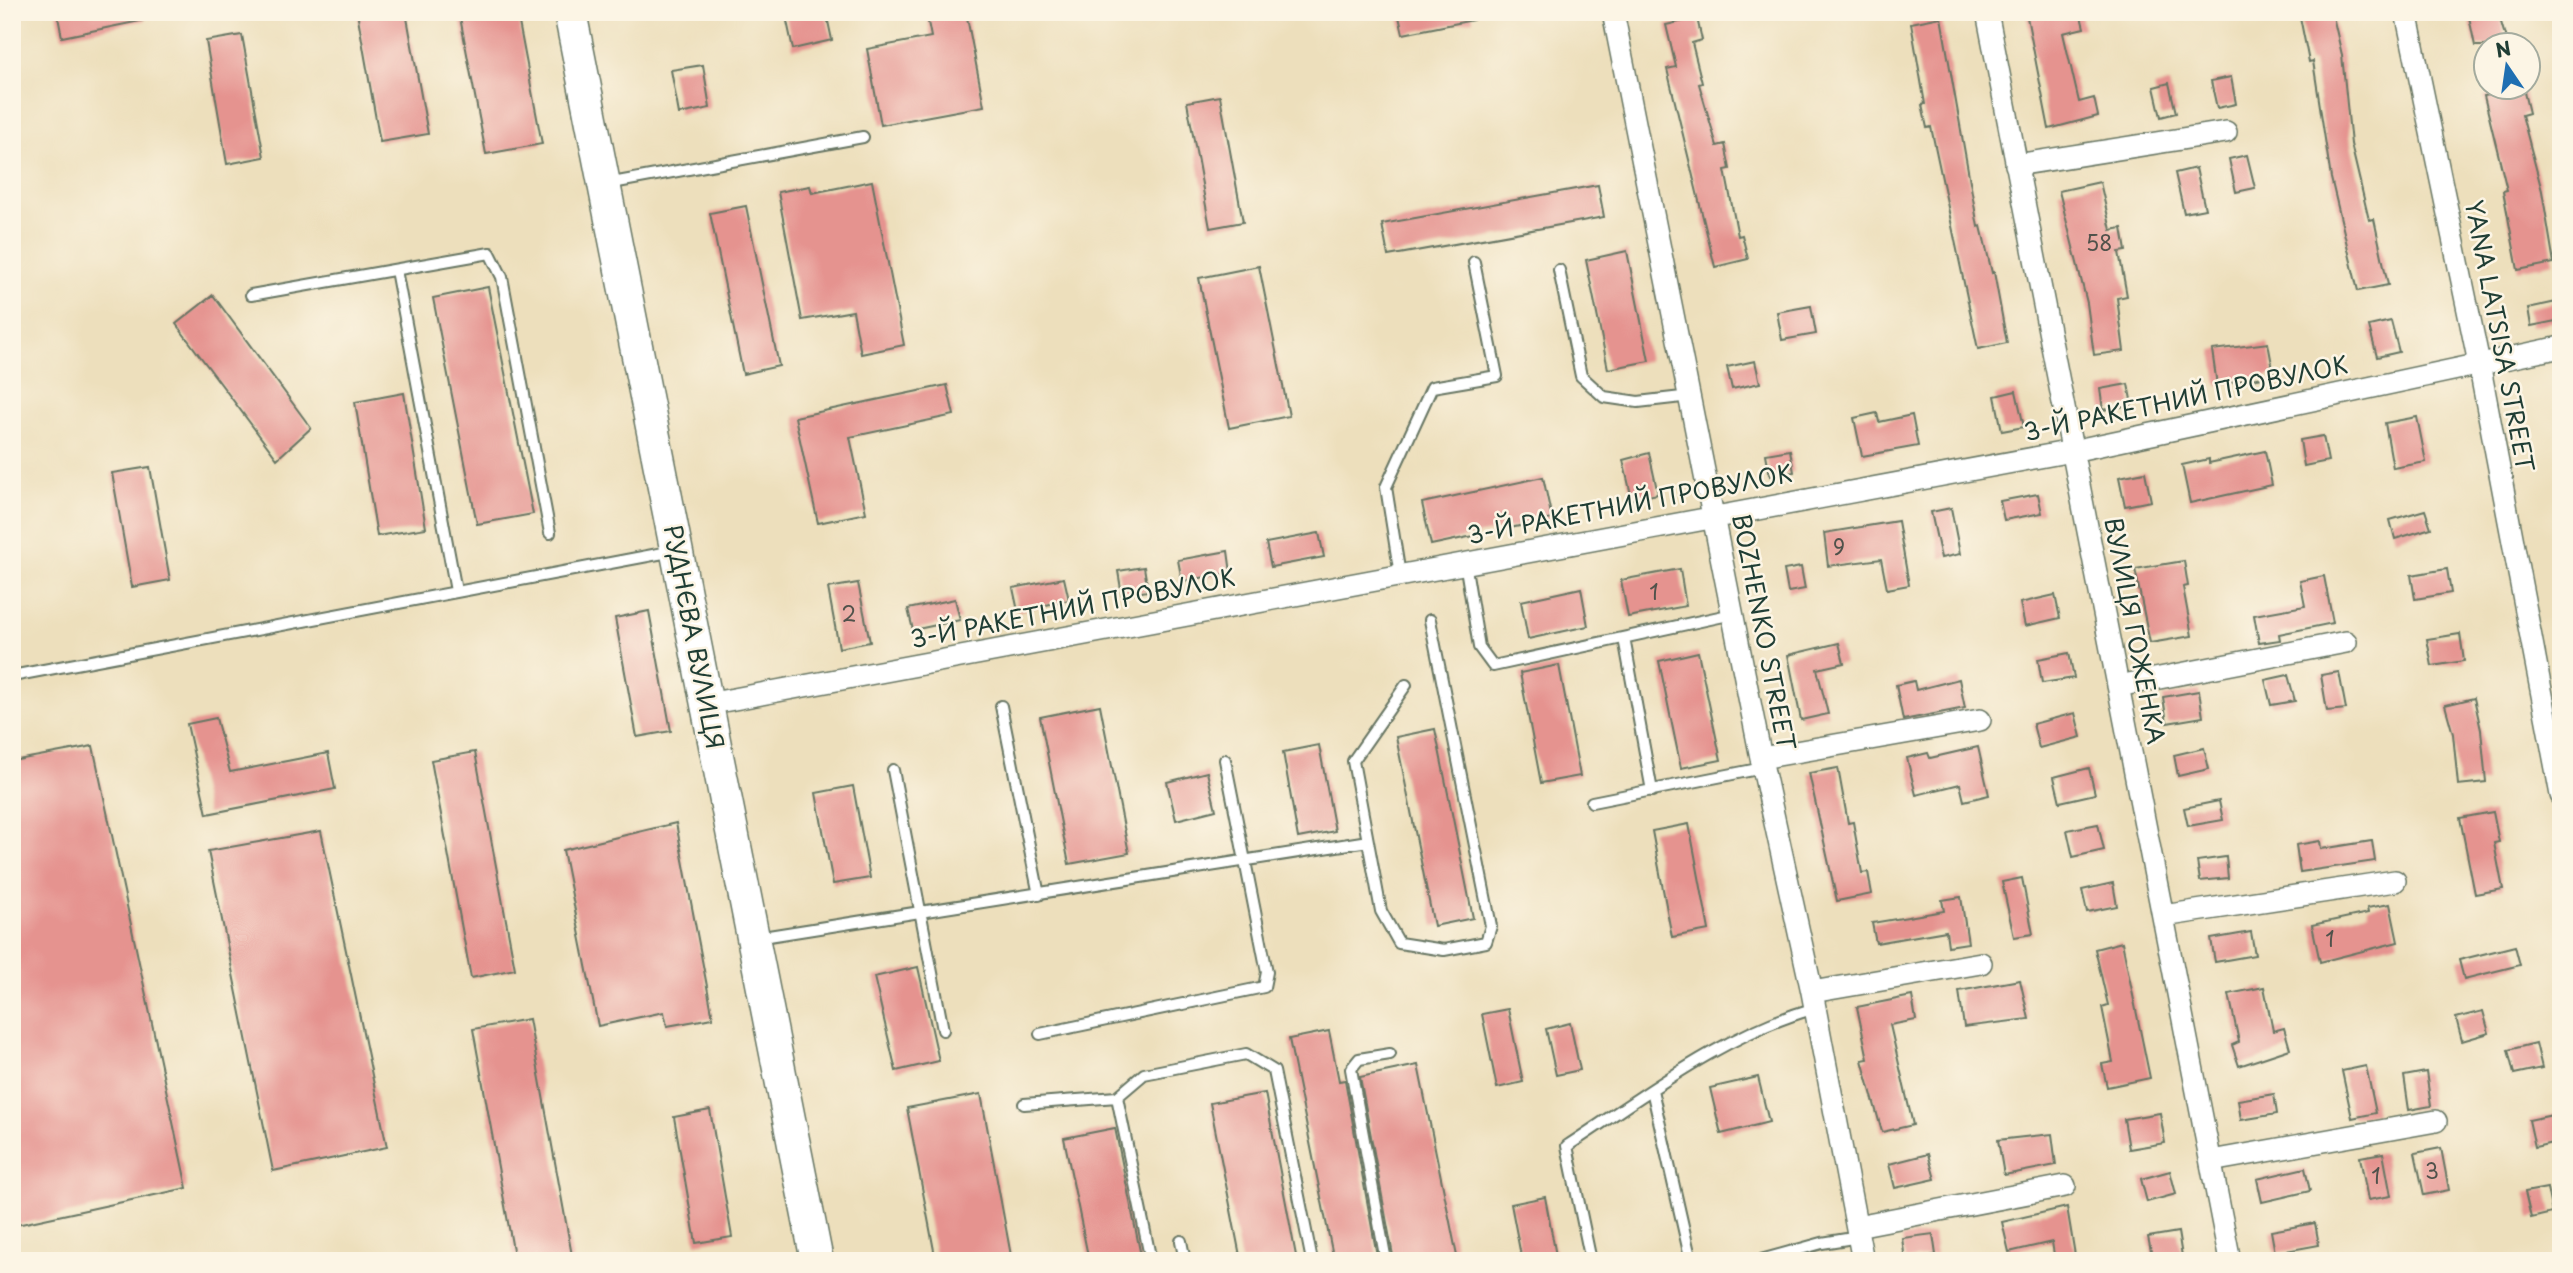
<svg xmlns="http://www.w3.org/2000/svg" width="2573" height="1273" font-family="'Playpen Sans',sans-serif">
<rect width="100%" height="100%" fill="#fcf5e5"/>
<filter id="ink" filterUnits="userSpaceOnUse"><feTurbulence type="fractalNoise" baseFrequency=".0143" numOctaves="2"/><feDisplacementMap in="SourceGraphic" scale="14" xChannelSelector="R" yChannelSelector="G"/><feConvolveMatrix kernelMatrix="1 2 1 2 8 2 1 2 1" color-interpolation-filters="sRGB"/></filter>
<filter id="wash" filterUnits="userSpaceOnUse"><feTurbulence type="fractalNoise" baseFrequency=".00686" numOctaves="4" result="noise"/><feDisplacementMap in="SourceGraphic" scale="28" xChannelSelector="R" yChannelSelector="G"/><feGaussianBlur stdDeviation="1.57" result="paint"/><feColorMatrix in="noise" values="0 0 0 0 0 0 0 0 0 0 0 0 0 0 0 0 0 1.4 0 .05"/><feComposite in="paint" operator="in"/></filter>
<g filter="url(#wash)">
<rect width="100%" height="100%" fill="#eddfbc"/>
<g id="blocks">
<path fill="#e5938f" d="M57 12H144L145 20 62 37Z
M357 12H406L428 134 380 142Z
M459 12H517L542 144 486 154Z
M785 12H826L832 40 793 49Z
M926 12H966L984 106 881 125 867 49 931 37Z
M1398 12H1472L1473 20 1403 34Z
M2047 12H2080L2084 28 2063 33 2079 102 2094 98 2098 116 2049 129 2027 17Z
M2299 12H2332L2342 55 2351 144 2369 220 2374 219 2388 285 2358 291 2331 178 2313 61 2309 62Z
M2468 12H2498L2508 46H2475Z
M1941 17 1978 227 1981 226 1992 273 1994 272 2007 343 1978 349 1931 127 1927 128 1922 105 1925 104 1911 23Z
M1697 18 1702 40 1692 43 1702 83 1699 84 1717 146 1725 144 1730 169 1725 170 1738 236 1742 235 1748 259 1715 267 1667 69 1676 67 1666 25Z
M242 35 264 157 227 164 206 41Z
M703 65 710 108 679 114 671 70Z
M2231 77 2236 104 2217 108 2211 81Z
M2169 83 2176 113 2161 117 2154 87Z
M2523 88 2529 113 2522 115 2542 191 2554 263 2518 270 2503 191 2507 190 2484 96Z
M1220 96 1243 222 1210 228 1187 102Z
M2247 155 2255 188 2236 192 2229 159Z
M2196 168 2205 209 2184 213 2175 173Z
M872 181 904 345 861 354 853 311 802 320 778 192 810 186 812 193Z
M2100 182 2111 230 2122 228 2126 251 2119 252 2127 296 2117 298 2124 351 2094 355 2087 303 2059 191Z
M1598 185 1604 217 1388 256 1382 224Z
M746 206 779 366 743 374 710 213Z
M1627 251 1649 361 1608 369 1586 260Z
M1259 266 1289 416 1229 428 1199 278Z
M488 287 533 514 477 524 433 298Z
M213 295 311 428 277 459 176 324Z
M2561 301V320L2531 326 2528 308Z
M1811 306 1816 334 1782 340 1777 312Z
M2391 321 2399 352 2377 357 2369 326Z
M2268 343 2274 375 2217 385 2212 350Z
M1755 361 1760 383 1732 389 1727 367Z
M2128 384 2132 405 2103 410 2100 389Z
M947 385 954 415 850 437 866 513 818 523 795 417Z
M2016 391 2024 427 2002 431 1995 396Z
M404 393 426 528 377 536 355 402Z
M1877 413 1879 422 1912 415 1918 446 1862 456 1854 418Z
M2417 417 2426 462 2393 468 2385 423Z
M2323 436 2328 461 2304 466 2300 440Z
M1790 450 1794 472 1770 476 1766 454Z
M2265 451 2272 485 2190 503 2182 465 2209 459V463Z
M1649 453 1658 494 1632 499 1623 460Z
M150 467 170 580 132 587 112 473Z
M2145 472 2151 501 2125 506 2119 477Z
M1543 477 1552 519 1431 545 1422 503Z
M2038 494 2042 513 2004 520 2000 501Z
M1951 508 1960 554 1941 558 1931 512Z
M2425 510 2431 528 2395 539 2390 520Z
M1898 521 1909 585 1887 589 1881 559 1828 566 1824 533Z
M1319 533 1324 557 1271 567 1266 543Z
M1228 551 1231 573 1182 581 1178 560Z
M2184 561 2188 586 2183 587 2192 636 2150 643 2135 569Z
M1144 567 1148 591 1122 595 1118 571Z
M1801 567 1805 589 1788 592 1784 570Z
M1680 569 1686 606 1628 617 1621 580Z
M2447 569 2451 593 2415 599 2411 575Z
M2324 576 2333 623 2279 634 2280 640 2259 643 2254 615 2305 606 2300 581Z
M1064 578 1069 600 1018 611 1013 588Z
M858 583 870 642 839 648 828 588Z
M1581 588 1588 626 1528 639 1521 601Z
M2055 595 2060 618 2025 626 2020 603Z
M955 599 960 620 913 630 908 609Z
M649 611 671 731 637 737 615 618Z
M2460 634 2464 661 2432 666 2427 639Z
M1839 643 1844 663 1817 669 1828 714 1801 720 1788 655Z
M1698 652 1721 760 1681 768 1659 661Z
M2069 653 2074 678 2042 683 2038 659Z
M1559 665 1580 776 1541 783 1520 673Z
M2339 672 2346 709 2327 711 2321 675Z
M2288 675 2295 701 2271 705 2265 680Z
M1959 679 1965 708 1903 720 1896 685 1914 681 1916 690Z
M2199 691 2203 717 2167 723 2163 697Z
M2474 698 2481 730 2486 782 2458 785 2453 734 2445 705Z
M1100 705 1129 853 1069 864 1040 717Z
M2075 713 2081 737 2039 748 2033 724Z
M216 718 230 772 328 753 335 789 207 814 187 724Z
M1435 729 1473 918 1434 926 1396 737Z
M1319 745 1335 831 1298 838 1283 752Z
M93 746 187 1188 12 1226V761Z
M1978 747 1989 795 1964 801 1960 784 1916 795 1907 758 1928 753 1930 758Z
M2204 748 2209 769 2178 776 2174 755Z
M475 752 515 969 471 978 431 760Z
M1838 768 1848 823 1853 822 1862 873 1868 872 1872 894 1837 901 1809 773Z
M2089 768 2095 794 2060 802 2054 777Z
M1207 772 1216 810 1176 820 1167 782Z
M853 786 870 878 833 884 816 793Z
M2219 801 2223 820 2188 826 2184 808Z
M2493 812 2499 842 2494 843 2503 889 2475 894 2460 818Z
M676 823 713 1018 667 1026 664 1012 598 1026 563 850Z
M1689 824 1709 930 1672 937 1652 831Z
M2098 824 2104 850 2073 857 2067 830Z
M321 831 387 1147 273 1171 208 851Z
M2320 841 2321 849 2372 841 2375 861 2300 872 2296 845Z
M2226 857 2228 878 2200 881 2197 861Z
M2022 878 2033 934 2014 937 2002 882Z
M2113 883 2117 906 2087 912 2082 890Z
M1961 897 1968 943 1948 946 1946 931 1876 943 1872 923 1944 911 1942 900Z
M2390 904 2398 942 2320 962 2312 925 2368 913 2367 908Z
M2251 932 2255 955 2215 962 2211 939Z
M2122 942 2150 1078 2107 1087 2102 1064 2113 1062 2102 1007 2108 1005 2095 949Z
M2515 946 2520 965 2464 979 2459 960Z
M918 967 939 1061 896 1071 874 977Z
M2020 980 2029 1019 1964 1027 1959 991Z
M2264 987 2273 1031 2284 1028 2290 1049 2239 1066 2232 1045 2239 1042 2229 994Z
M1912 996 1916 1020 1890 1025 1913 1125 1882 1132 1862 1060 1868 1059 1857 1007Z
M1508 1009 1523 1082 1497 1088 1482 1014Z
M2483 1011 2489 1033 2462 1041 2456 1018Z
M529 1019 573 1261H515L473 1029Z
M1570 1023 1580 1070 1556 1075 1546 1029Z
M1329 1031 1339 1081 1345 1080 1378 1261H1334L1289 1039Z
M2536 1043 2542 1068 2514 1074 2508 1050Z
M1418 1065 1458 1261H1394L1360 1077Z
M2366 1066 2376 1113 2352 1118 2342 1071Z
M2426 1072 2431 1106 2409 1110 2404 1076Z
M1758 1077 1769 1122 1721 1134 1710 1088Z
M1265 1093 1297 1261H1241L1210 1103Z
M981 1094 1012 1261H936L907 1108Z
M2274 1094 2277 1114 2241 1120 2238 1100Z
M710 1110 732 1237 696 1243 674 1117Z
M2160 1113 2165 1143 2129 1149 2124 1119Z
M2557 1114 2561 1141 2535 1147 2529 1120Z
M1115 1128 1142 1261H1089L1064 1138Z
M2052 1134 2056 1165 2004 1175 1998 1140Z
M2441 1148 2449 1190 2424 1195 2415 1153Z
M2383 1153 2391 1196 2368 1200 2360 1157Z
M1928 1154 1935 1179 1895 1188 1889 1164Z
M2305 1168 2310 1191 2262 1202 2257 1179Z
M2170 1171 2176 1194 2147 1202 2141 1179Z
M2547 1188 2552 1213 2531 1218 2525 1192Z
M1545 1197 1557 1261H1522L1511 1204Z
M2067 1207 2076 1261H2055L2052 1242 2009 1252 2002 1222Z
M2315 1223 2319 1245 2275 1253 2271 1231Z
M2178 1232 2182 1256 2153 1261 2148 1237Z
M1933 1234 1936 1255 1905 1260 1902 1238Z"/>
</g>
</g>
<g filter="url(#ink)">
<use href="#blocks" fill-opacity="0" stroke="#677664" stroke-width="2"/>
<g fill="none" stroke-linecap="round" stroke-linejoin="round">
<defs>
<path id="lane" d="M607 184 863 137
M396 270 456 591
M1559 270 1581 376 1604 397 1638 402 1691 396
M251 295 490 253 502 277 550 533
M1465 562 1479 647 1493 666 1733 614
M1400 575 1386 487 1432 387 1497 376 1474 262
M1624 638 1652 791
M12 676 674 551
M1406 685 1353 761 1381 911 1399 943 1444 950 1486 942 1491 926 1430 620
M1001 706 1039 895
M893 770 943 1030
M1592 802 1763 768
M756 938 1368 841
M1040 1034 1264 987 1267 972 1225 760
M1652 1090 1691 1261
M1117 1097 1151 1261
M1024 1104 1117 1097 1144 1074 1246 1054 1274 1071 1312 1261
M1181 1241 1185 1261
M1386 1261 1351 1069 1359 1059 1390 1054
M1591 1261 1567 1146C1648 1093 1722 1035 1815 1008
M1757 1261 1822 1243 1859 1237"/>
<path id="street" d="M1613 12 1763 768 1812 992 1863 1261
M1987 12 2230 1261
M2406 12 2479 363 2561 795
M2016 165 2226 132
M2118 686 2346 642
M707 704 2072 451 2561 347
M1761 758 1980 720
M2163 916 2395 881
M1812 992 1981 963
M2211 1161 2436 1121
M1857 1226 2065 1186"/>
<path id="secondary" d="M570 12 817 1261"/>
</defs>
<use href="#lane" stroke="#677664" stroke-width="14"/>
<use href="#street" stroke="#677664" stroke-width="24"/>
<use href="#secondary" stroke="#677664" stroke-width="35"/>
<use href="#lane" stroke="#fff" stroke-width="10"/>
<use href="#street" stroke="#fff" stroke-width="21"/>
<use href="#secondary" stroke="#fff" stroke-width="32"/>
</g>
</g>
<g text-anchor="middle" stroke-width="5" stroke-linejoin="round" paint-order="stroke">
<g font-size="21" fill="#50524b">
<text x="2099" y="251">58</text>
<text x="1839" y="555">9</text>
<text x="1654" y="600">1</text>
<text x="849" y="622">2</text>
<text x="2330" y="947">1</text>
<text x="2432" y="1179">3</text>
<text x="2376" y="1184">1</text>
</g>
<g font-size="24" fill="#1f3d34" stroke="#fcf5e5">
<text transform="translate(2499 336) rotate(79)" y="8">YANA LATSISA STREET</text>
<text transform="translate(2186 399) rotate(-12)" y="8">3-Й РАКЕТНИЙ ПРОВУЛОК</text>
<text transform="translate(1630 505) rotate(-11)" y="8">3-Й РАКЕТНИЙ ПРОВУЛОК</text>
<text transform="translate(1073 609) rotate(-11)" y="8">3-Й РАКЕТНИЙ ПРОВУЛОК</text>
<text transform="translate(2134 631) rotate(79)" y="8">ВУЛИЦЯ ГОЖЕНКА</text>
<text transform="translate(1763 632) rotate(79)" y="8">BOZHENKO STREET</text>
<text transform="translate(693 637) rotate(79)" y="8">РУДНЄВА ВУЛИЦЯ</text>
</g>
</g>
<rect width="2573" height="1273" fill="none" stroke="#fcf5e5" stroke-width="42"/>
<g transform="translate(2507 66) rotate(347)"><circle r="33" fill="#fcf5e5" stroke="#a4ab9e" stroke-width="2"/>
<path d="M0-5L12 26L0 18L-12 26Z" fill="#1f6fb2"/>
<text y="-10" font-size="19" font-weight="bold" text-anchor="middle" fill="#1f3d34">N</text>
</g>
</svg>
